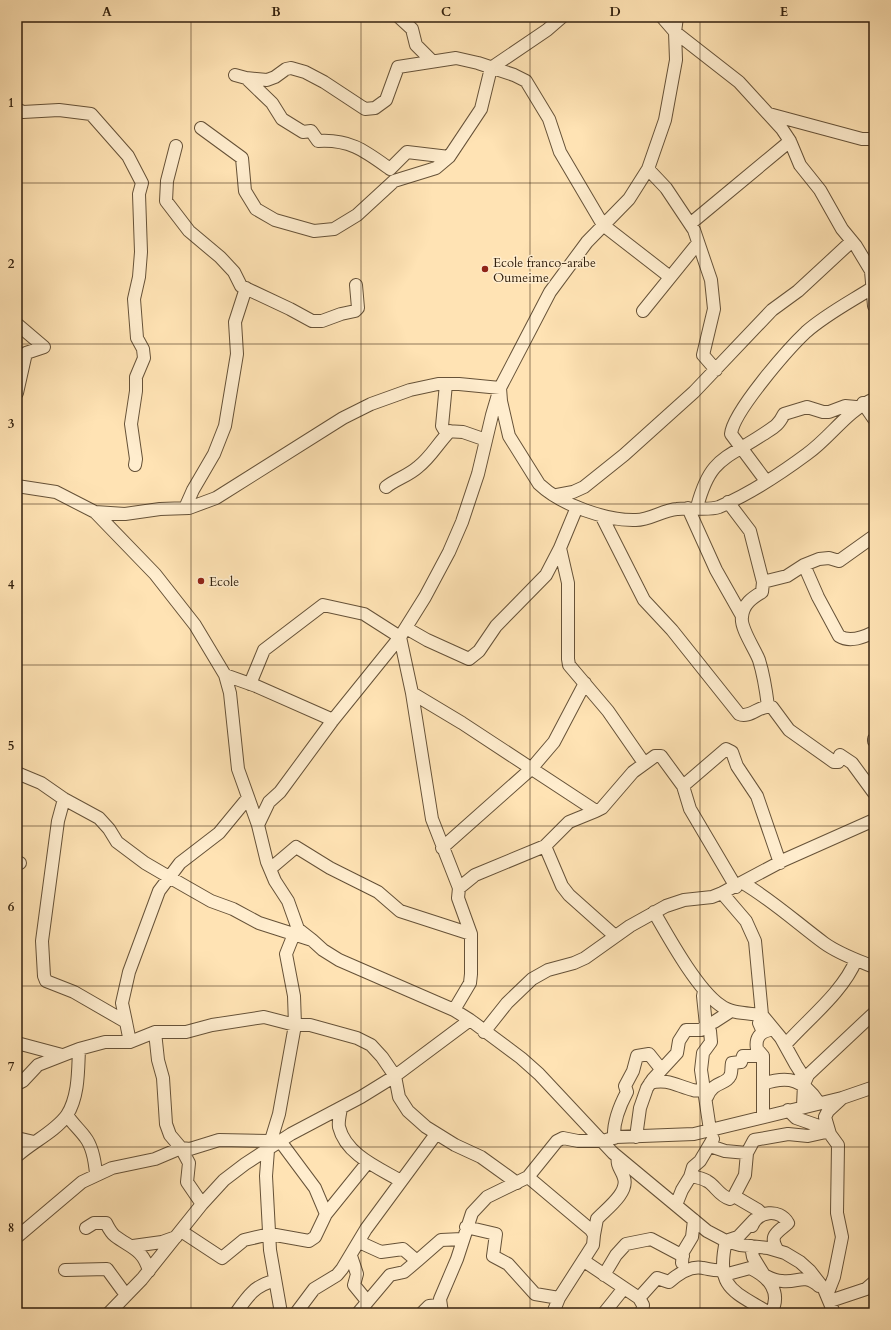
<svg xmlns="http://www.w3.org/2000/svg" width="891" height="1330" font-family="Cardo,serif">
<rect width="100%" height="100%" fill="#ffe3b4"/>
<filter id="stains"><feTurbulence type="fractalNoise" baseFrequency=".005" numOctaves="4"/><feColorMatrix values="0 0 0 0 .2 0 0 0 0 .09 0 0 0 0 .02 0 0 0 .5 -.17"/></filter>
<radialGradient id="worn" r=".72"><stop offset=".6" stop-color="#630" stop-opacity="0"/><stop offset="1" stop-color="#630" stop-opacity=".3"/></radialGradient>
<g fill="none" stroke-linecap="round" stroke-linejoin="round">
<defs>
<path id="minor" d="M399 17 412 29 416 45 432 61
M662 17 675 32 739 82 782 129 790 141 800 165 820 190 842 229 856 246 871 271 874 306
M235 75 246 78 267 80 275 77 286 69 291 68 305 72 324 82 365 109 375 108 386 100 398 67 456 58 478 63 514 75 526 81 549 119 560 152 603 225 670 277
M246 78 272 103 282 119 303 132 311 131 318 141C350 139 365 151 390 169L407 152 449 157
M17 109 23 112 59 110 91 114 128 156 142 183 139 194 141 252 139 277 134 299 137 338 143 349 144 358 136 377V391L131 424 136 459 135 465
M769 114 862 139H874
M201 128 242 158 245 191 256 209 275 220 314 231 334 229 357 215 394 181 436 168 449 157 481 109 491 68 547 30 562 17
M176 146 167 181 166 201 189 231 220 257 234 272 241 286 290 309 312 321H322L341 314 355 311 358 308 356 285
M648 169 666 188 694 230 711 280 714 309 703 355 716 370
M690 224 790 141
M643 311 698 243
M17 324 44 347 26 353 17 393
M446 384 442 426 445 431 463 432 486 440
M863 403 874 419
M766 481 731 434C733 412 788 349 806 332 825 315 850 302 872 288
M17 486 56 492 95 512 125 514 160 509 189 508 216 498 343 418 371 404 410 390 438 384H459L500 388 501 401 509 436 539 484C561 505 607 521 636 520 650 520 663 510 677 509 689 507 708 511 719 507 750 494 780 474 807 454 832 436 846 411 874 399
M386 487C396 479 408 476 418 467 431 457 438 443 450 431
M557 495 573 492 584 487 624 455 694 392 772 310 798 291 852 241
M728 502 750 531 763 582 762 592C752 598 743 604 742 617 740 628 755 649 759 660 764 676 766 690 768 706
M697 507C710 458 724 460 762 435 774 427 778 426 784 414L807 407 823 412H829L845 406 856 407
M185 508 193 490 214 454 225 426 237 354 235 322 246 288
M688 508 716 570 742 616
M95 512 155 574 195 625 225 675 230 693 238 769 258 825
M602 517 644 600 672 630 739 714C750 719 760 704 772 707L789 730 834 762H838L840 755 852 763 874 793
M560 548 568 583V659L569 665 608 711 644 763
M804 565 818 597 839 636C850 643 864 637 874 632
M763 582 787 576 804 565 819 559 829 558 839 561 874 536
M406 628 427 640 469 659 479 651 496 626 546 575 560 548 577 507
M225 675 256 686 333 720
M250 684 264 650 323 605 364 614 400 637 412 693 432 819 459 888
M412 693 462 723 596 811 602 808 633 772 655 756H661L683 786 690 809 736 887
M874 739V741
M17 773 41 783 64 799 99 818 109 829 117 842 145 863 169 877 211 901 233 909 259 923 312 940 323 950 339 960 454 1010 470 1020 521 1058 539 1074 613 1153 707 1231 726 1241 740 1245 768 1248 785 1253 800 1262 810 1271 824 1289 834 1313
M683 786 726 749 732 752 737 766 757 796 780 863
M64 799 58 821 42 941 44 976 46 981 74 992 126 1022 130 1042
M545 846 562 886 569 895 615 936
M442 848 531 769 554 742 585 683
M17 863H20
M270 869 296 847 330 868 378 892 400 911 471 934
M743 883C772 900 797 923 824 943 839 954 857 960 874 967
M722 893 746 921 755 941 762 1015 781 1038 796 1065 805 1079
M654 912C669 938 697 989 720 1005 731 1014 748 1013 762 1015L759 1023 763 1032
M312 940 298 929 288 901 275 881 267 862 258 825 269 802 280 792 333 720 400 637 425 597 449 552 462 522 478 474 492 415 500 388 550 292 587 242 629 199 648 169 665 120 676 60 675 32 677 17
M704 991 703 996 706 1025 714 1022 731 1011
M454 1010 470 983 471 974V934L458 898 459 888 475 875 545 846 569 822 596 811
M126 1022 122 1003 129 972 159 891 180 863 219 833 247 799
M155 1032 158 1060 163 1078 166 1124 170 1135 181 1148 189 1163 187 1182 202 1204
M484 1032 507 1003 532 979 548 970 574 963 585 958 630 926 666 906 684 900 712 897 722 893 784 860 874 820
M17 1043 62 1055
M785 1045C808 1019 843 992 856 960
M763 1056 757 1049C755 1038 760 1032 770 1030
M650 1083C667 1078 677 1086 693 1090 696 1091 702 1090 705 1089
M17 1084 23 1081 38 1065 79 1049 105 1042H130L155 1032H186L212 1025 264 1017 295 1025H310L357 1038 371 1045 382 1057 395 1076 399 1097 408 1111 426 1127 455 1145 481 1157 517 1183
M763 1084C789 1075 804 1080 819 1103
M707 1097C713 1081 726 1085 730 1076 732 1073 731 1067 732 1063L741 1062 743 1056H763V1116
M803 1106 804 1084 808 1075 874 1013
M341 1108C340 1114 338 1122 339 1127 346 1155 379 1168 401 1181
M788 1110 796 1118 819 1126 828 1132
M67 1115C72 1123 79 1129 85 1137 93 1147 95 1162 96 1174
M830 1134 825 1117 828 1111 841 1099
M636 1137 640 1108 647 1088 653 1079 677 1053 679 1041 686 1030H701L706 1025 710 1031 711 1042 703 1053 701 1070 710 1130
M17 1138 34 1142
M614 1138C613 1122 619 1107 627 1092L625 1086 633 1071 637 1056 649 1054 661 1069
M280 1141 315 1188 326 1214
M710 1146 725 1151 747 1153 754 1140 788 1134 808 1136 826 1132 830 1134 838 1145 837 1213 842 1237 834 1277 827 1295
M747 1153 745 1175 734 1196 758 1210 762 1214
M17 1156C32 1142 55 1132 67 1115 79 1096 78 1070 79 1049
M691 1176C696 1177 702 1178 707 1181 715 1185 719 1196 730 1199L734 1196
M528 1177 591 1230 594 1235 593 1245 559 1298 553 1313
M676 1205 682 1190 690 1177 693 1167 700 1161 713 1139
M754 1220 738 1237 726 1241C715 1289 734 1291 769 1313
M752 1226C758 1211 779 1208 788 1223 777 1233 768 1235 778 1251
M466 1227 496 1234 493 1256 508 1264 535 1294 559 1298
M86 1228 94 1223H106C108 1227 111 1233 115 1236 131 1248 143 1249 149 1271
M181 1231 222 1258 244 1240 270 1234 309 1241 315 1237 326 1214 368 1162
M594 1235 597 1219C605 1210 629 1193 624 1178 622 1170 616 1166 618 1157
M17 1237 82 1182 112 1168 155 1159 181 1148 190 1149 219 1140 270 1141
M359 1242 381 1252 403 1249 417 1261 441 1240 462 1239
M133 1246 162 1242 176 1237
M751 1246 753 1257 764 1275C770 1278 775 1281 782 1281 799 1283 803 1273 819 1286
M351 1256 357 1274 354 1285 367 1301
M584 1261 639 1298 643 1305 642 1313
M682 1263 683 1252 692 1237 694 1220
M65 1270 107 1269 126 1295
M604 1275 616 1255 626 1244 651 1239 683 1256
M724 1275 750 1268C769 1277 782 1292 771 1313
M639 1298 657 1278 669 1282C678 1274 690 1265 703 1268 710 1269 715 1271 722 1270
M830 1301 866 1289 874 1282
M109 1313 142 1279 202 1204 224 1180 245 1164 291 1134 361 1097 395 1076 470 1020
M236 1313C247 1297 255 1285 274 1281
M281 1313 270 1250 266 1176 268 1150 279 1114 295 1025 294 996 286 954 294 934
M296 1313 314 1289 337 1275 342 1269 366 1229 436 1134
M358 1313 390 1275 404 1272 417 1261
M422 1313 429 1306 439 1305
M442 1313 440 1299 457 1259 472 1213 487 1197 528 1177 557 1141 563 1138 578 1141H603L616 1137 694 1134 842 1098 874 1087
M604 1313 624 1288"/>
</defs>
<use href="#minor" stroke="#665238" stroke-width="14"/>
<use href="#minor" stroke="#ffedce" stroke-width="12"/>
</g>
<path fill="none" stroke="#33210e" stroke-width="1" stroke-opacity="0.55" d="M191 17V1313M361 17V1313M530 17V1313M700 17V1313M17 183H874M17 344H874M17 504H874M17 665H874M17 826H874M17 986H874M17 1147H874"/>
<g fill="#8f2418" stroke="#ffedce" stroke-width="1.5">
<circle cx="485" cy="269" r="4"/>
<circle cx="201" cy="581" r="4"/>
</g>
<g text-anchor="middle" stroke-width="3" stroke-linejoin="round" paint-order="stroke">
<g font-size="13" fill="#33210e" stroke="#ffedce" text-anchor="start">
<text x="493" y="267">Ecole franco-arabe<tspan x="493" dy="15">Oumeime</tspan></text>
<text x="209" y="586">Ecole</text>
</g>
</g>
<rect width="891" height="1330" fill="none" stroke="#ffe3b4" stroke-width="44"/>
<rect x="22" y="22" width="847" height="1286" fill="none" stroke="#33210e" stroke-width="1.5"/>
<g font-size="13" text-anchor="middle" font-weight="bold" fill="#33210e">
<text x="107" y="16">A</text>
<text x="276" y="16">B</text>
<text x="446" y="16">C</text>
<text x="615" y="16">D</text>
<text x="784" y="16">E</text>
<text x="11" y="107">1</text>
<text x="11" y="268">2</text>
<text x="11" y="428">3</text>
<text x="11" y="589">4</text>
<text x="11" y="750">5</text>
<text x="11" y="911">6</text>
<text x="11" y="1071">7</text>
<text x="11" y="1232">8</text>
</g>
<rect width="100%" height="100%" filter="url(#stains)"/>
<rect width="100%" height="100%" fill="url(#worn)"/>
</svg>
